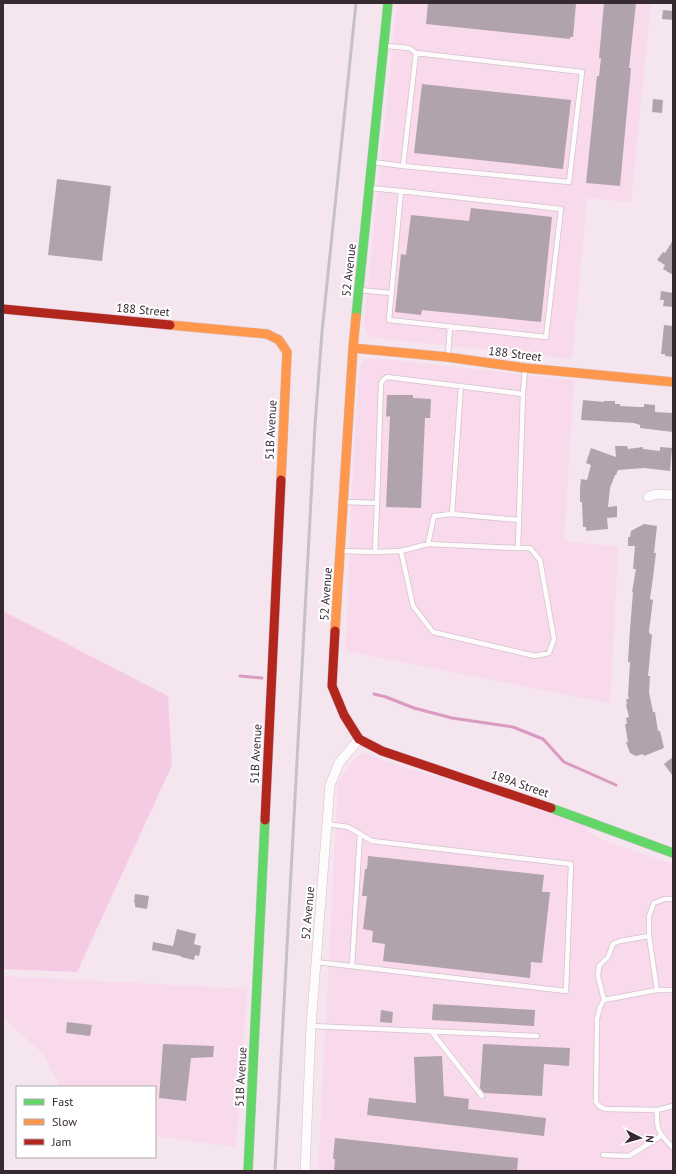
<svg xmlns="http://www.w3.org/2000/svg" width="676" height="1174" font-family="'PT Sans',sans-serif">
<rect width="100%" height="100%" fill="#f5e5ee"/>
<path fill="#f9d9ec" d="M397 3H651L631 202 587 198 572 359 376 338 371 337 367 334 364 325Z
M373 358 574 380 564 541 618 547 610 703 346 651 351 511 359 371 363 361 367 359Z
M363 754H369L391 763 485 791 585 826 591 834 598 838 673 864V1171H318L337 803V783L353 761 357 757Z
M3 976 247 989 236 1147 155 1136V1087H60L44 1055 3 1017Z"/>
<path fill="#f5cbe4" d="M3 611 168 696 172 765 77 972 3 969Z"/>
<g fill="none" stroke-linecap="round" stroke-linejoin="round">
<path stroke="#da99c1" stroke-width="3" d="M240 676 262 678
M374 694 386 697 414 708 452 718 513 727 543 739 564 762 616 785"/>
</g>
<path fill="#b1a3ab" d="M428 3H565L576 4 573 37H570V39L426 24Z
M604 3H636L629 68H631L620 186 586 183 597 76H599L601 58H599Z
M663 10 673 11V20L662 19Z
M422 84 571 100 563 169 414 153Z
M653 99 663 100 662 113 652 112Z
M57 179 111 186 102 261 48 255Z
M471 208 552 217 541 322 422 310 421 315 395 312 401 254 406 255 411 215 469 221Z
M673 240V275L663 269 665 265 657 260 663 252 665 253Z
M661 291 673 293V307L663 306 664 300H660Z
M664 325 673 326V357L665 356V354H661Z
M387 395H413V398L431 399 430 418H425L421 508 386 507 390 416 386 417Z
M583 400 604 402V401H615V404H620V406L639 407H644V404L655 405V412L673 413V432L640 428V425L634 423 581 420Z
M615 446H627L628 449 643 447V449L660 451V447L672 448 670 471 644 468 618 470 616 475H615L610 488 608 507 617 506V517L607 518 608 529 586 531V527H583L582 502H580V488L581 479 587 480 591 465 586 463 591 448 616 457Z
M644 524 657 526 654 553H656L653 577 650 599 653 600 649 631 650 634 652 635 648 676H650L649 692 653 712H655L658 731H660L664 748 644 756 643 754 636 756 630 753 626 742H628L625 724H627L626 718 629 717 626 705 627 704 626 699H629L628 696 630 662H628L630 629 633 592H632L636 569H633L635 546H628V537H630L631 531Z
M673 757V776L664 764Z
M368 856 544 875 542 892H550L542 963 531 962 530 978 383 961 385 944 372 942 373 931 363 929 367 896H362L365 869H367Z
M135 894 149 896 147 909 135 907V903H134Z
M177 929 196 934 194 944 201 946 199 956 195 955 194 960 181 957V956L152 950 153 942 173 946Z
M433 1004 535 1010 534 1026 432 1020Z
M381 1010 393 1012 392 1023 380 1022Z
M67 1022 92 1025 90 1036 66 1033Z
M163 1044 214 1046 213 1057 191 1058 186 1101 159 1098Z
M483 1044 570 1048 569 1066 544 1064 542 1096 484 1093 480 1088Z
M442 1056 444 1096 469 1099 468 1109 546 1118 544 1136 367 1115 369 1098 416 1103 414 1057Z
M335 1138 518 1158 517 1171H334L335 1159H333Z"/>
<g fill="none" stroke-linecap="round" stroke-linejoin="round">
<defs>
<path id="lane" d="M386 46 409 48 416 53 582 72 569 182 403 166 416 53
M373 162 403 166
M370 188 401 191 561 209 546 337 389 320 401 191
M359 290 391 293
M448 355 450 327
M345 502 377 503 375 552
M377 503 381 383 384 379 387 377 523 394
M452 514 519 520
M428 544 434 516 452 514 461 386
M341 551 375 552 401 551 428 544 518 548 523 394 525 369
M401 551 413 606 433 632 535 656 549 653 554 639 540 560 530 548H518
M673 899H665L654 903 649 916V936L657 990H673
M316 962 566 991 571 864 372 841 348 827 327 824
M352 966 360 834
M657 990 604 1000 600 1007 597 1019 596 1102 599 1106 605 1109 657 1110
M604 1000 598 976 599 966 608 957 613 944 620 941 649 936
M311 1026 537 1036
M431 1031 482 1096
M673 1106 657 1110C656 1131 659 1133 673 1148
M603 1155 629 1156 661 1136"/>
<path id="street" d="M648 497 656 494 673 495
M305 1171 311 1026 330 785 339 763 359 739"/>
<path id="fast" d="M356 317 388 3
M551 808 673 853
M248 1171 265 820"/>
<path id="slow" d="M170 325 267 334 279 340 287 352 281 480
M353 348 447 357 525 368 673 382
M335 631 353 348 356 317"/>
<path id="jam" d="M3 309 170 325
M335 631 332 686 344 715 359 739 382 751 551 808
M265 820 281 480"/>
</defs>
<use href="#lane" stroke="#d2c3cb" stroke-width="6"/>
<use href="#street" stroke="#d2c3cb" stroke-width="10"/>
<use href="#fast" stroke="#d2c3cb" stroke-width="10"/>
<use href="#slow" stroke="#d2c3cb" stroke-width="10"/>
<use href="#jam" stroke="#d2c3cb" stroke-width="10"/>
<use href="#lane" stroke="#fefbfc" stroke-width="4.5"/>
<use href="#street" stroke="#fefbfc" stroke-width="9"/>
<use href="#fast" stroke="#63d668" stroke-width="9"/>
<use href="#slow" stroke="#ff974d" stroke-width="9"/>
<use href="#jam" stroke="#b3261e" stroke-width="9"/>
<path stroke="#c6c1c4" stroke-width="3" d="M275 1171 315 425 322 332 356 3"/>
</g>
<g text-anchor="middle" stroke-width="4" stroke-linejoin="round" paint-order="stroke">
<g font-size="12" fill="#372932" stroke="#fff">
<text transform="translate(349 270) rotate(-84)" y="4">52 Avenue</text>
<text transform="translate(143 310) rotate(5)" y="4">188 Street</text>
<text transform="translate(515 354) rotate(7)" y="4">188 Street</text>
<text transform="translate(271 430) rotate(-87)" y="4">51B Avenue</text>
<text transform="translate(326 594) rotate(-86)" y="4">52 Avenue</text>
<text transform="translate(256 754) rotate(-87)" y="4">51B Avenue</text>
<text transform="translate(520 784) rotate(19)" y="4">189A Street</text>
<text transform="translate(308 913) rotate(-85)" y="4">52 Avenue</text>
<text transform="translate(241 1077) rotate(-87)" y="4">51B Avenue</text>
</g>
</g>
<rect width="676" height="1174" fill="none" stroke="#372932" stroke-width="8"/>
<rect x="16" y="1086" width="140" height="72" fill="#ffffff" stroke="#afa9ad"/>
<rect x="24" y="1099" width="20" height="6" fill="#63d668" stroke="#afa9ad"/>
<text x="52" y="1106" font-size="12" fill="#372932">Fast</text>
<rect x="24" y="1119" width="20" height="6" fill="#ff974d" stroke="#afa9ad"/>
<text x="52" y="1126" font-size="12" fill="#372932">Slow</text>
<rect x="24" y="1139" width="20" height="6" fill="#b3261e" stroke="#afa9ad"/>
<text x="52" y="1146" font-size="12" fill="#372932">Jam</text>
<g transform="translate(640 1138) rotate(96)" stroke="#ffffff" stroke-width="3" paint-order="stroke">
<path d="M0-3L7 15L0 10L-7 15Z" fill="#372932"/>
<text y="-6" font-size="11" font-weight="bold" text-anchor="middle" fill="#372932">N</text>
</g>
</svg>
